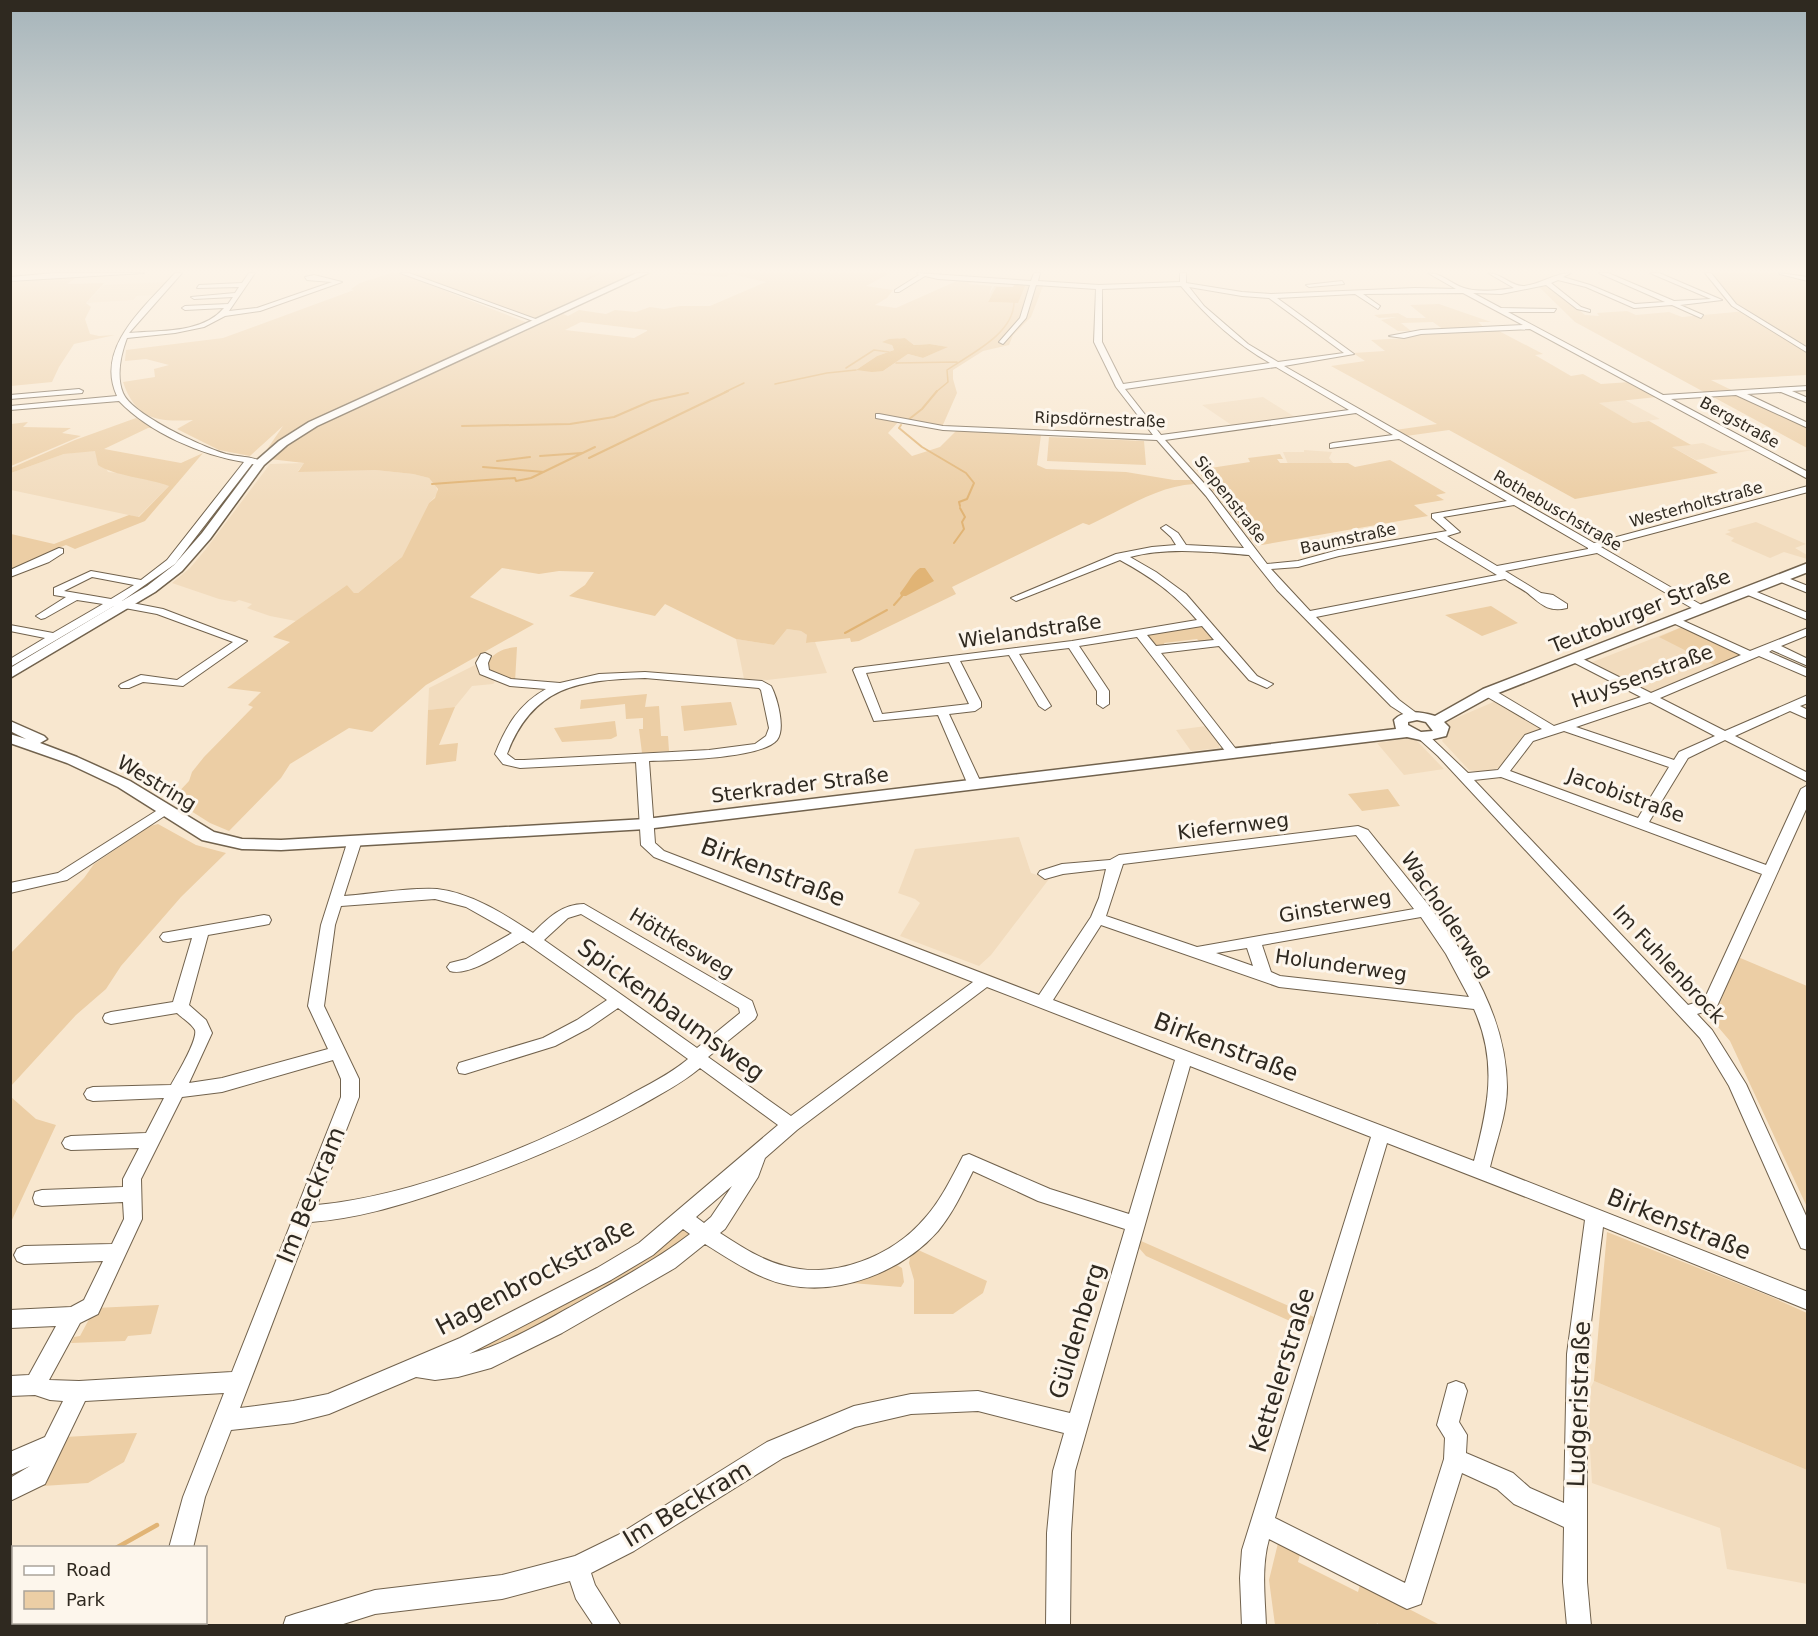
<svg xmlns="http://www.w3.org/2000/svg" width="1818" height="1636" font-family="'DejaVu Sans',sans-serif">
<rect width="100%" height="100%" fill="#f8e7cf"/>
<path fill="#f2dcbe" d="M166 282 154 295 137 296 133 300 86 303 104 285Z
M1263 397 1295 417 1233 426 1202 405Z
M1625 400 1660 419 1633 423 1598 403Z
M1703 443 1722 451 1753 450 1696 460 1672 447Z
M1304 450 1332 452 1329 458 1334 464H1288L1283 452H1304Z
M86 451H96L108 472 129 474 170 485 138 517 11 490V473L64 454Z
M304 463 298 471 375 470 413 474 429 478 436 486 438 494 429 503 402 557 358 593H354L347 585 296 621 270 616 247 608 252 604 239 600 235 602 219 599 172 583 190 568 206 549 270 464Z
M1756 522 1806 544 1795 548 1807 555V559L1784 552 1770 558 1731 541 1734 538 1725 534 1731 532 1727 530Z
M1682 627 1742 655 1649 694 1590 663Z
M787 629 801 631 807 635V643L815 642 827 673 767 680 744 679 736 639 774 645Z
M479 663 484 675 495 682 493 684 472 686 455 707 428 710 429 688Z
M1498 700 1545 728 1525 736 1499 768 1480 772 1469 770 1442 741 1448 732 1447 722Z
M1206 726 1219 744V748L1191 751 1176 730Z
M1409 738 1417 741 1444 769 1404 775 1377 743Z
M1019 837 1031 873 1049 879 991 955 979 966 900 936 920 903 915 899 898 893 915 849Z
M1594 1381 1807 1470V1584L1727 1569 1720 1528 1592 1483 1589 1432 1591 1387Z"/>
<path fill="#eccea5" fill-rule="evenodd" d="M391 273H399L536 326 534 319 406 273H653L616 288 563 314 568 316 579 310 606 314 615 310 636 312 650 307 664 309 680 306H710L766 282 731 274 726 277 664 273H890L866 286 893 290 887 298 875 305 896 308 959 280H976L968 284 992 286 989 295 994 286 1013 287H996L988 302 1017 303 1026 284 1043 286 1031 317 1013 335 1009 345 983 351 953 370V379L957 393 942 427 900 420 888 433 912 456 940 447 957 430 1041 435 1037 465 1046 469 1126 472 1174 480H1192L1194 484C1157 486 1122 510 1089 525L1083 523 952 587 956 594 859 641 851 642 850 638 806 643 807 635 801 631 787 629 774 645 736 639 665 604 655 616 569 596 585 585 594 572 559 571 539 574 502 568 470 597 534 624 426 685 372 732 349 728 290 764 281 778 229 831 210 823 172 799 189 781 192 772 204 757 253 707 248 705 261 692 227 688 290 642 273 637 347 585 354 593H358L402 557 429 503 435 498 438 489 429 478 413 474 375 470 298 472 304 463 261 458 283 426 250 456 219 450 177 429 193 420C157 422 136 420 123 382L155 377 154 369 169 365 146 359 125 361 126 350 223 338 354 290 351 289 360 283ZM581 322 647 330V331L634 338 565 330ZM899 338H905L914 345 930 344 947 347 923 358 908 354 883 371 856 370 877 356 894 350 892 345Z
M1712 273H1778L1807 280V375L1711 380 1807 427V448L1575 322 1539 287 1549 285 1585 315 1599 316 1597 313 1627 311 1636 315 1669 312 1682 317 1746 311 1735 304Z
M78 276 67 284 104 283 86 303 91 307 85 319 90 334 99 336 115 335 74 344 59 367 52 382 11 386V280Z
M1439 304 1491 322H1478L1485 328 1444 330 1433 322 1401 323 1411 331H1398L1381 320 1397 317 1379 318 1374 315 1398 313 1407 318H1426L1410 305Z
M1497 330 1543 354 1535 355 1571 376 1583 374 1601 384 1630 382 1657 397 1599 403 1633 423 1649 421 1691 445 1672 447 1718 473 1575 499 1449 430 1406 436 1395 430 1437 424 1331 366 1365 361 1353 353 1385 351 1371 340 1408 338 1412 334Z
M136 418 154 428H148L104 449 181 463 203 453 145 521 75 549 66 545C46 552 30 563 11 571V534L54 544 129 515 139 517 169 486C148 478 114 476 98 465L95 451 64 454 11 473V468L75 440Z
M28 422 23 427 71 428 62 433 81 436 11 466V424Z
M1049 437 1144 441 1146 465 1047 461Z
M1280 454 1283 459H1277L1280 463H1348L1355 467 1390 460 1446 493 1436 495 1444 500 1414 505 1428 516 1256 546 1197 470 1250 462 1248 458Z
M1491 606 1518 623 1482 636 1445 615Z
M1202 625 1215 640 1200 642 1197 639 1164 643 1165 646H1157L1147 634Z
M1682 627 1742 655 1716 666 1659 637Z
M517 647 515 682 491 673 488 661C496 651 505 648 517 647Z
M647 694 645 707 659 706 661 736H668L669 751 642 753 639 729H643V718L626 719 625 704 580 709 581 700Z
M731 702 737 725 684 731 681 706Z
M455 707 439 745 458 743 456 761 426 765 428 710Z
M615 721 617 736 611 739 562 742 554 728Z
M1388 789 1400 806 1362 811 1348 794Z
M158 824 196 845 226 853 181 897 121 966 106 989 76 1015 11 1086V953L84 878 94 864 150 826Z
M1738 957 1807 986V1207L1730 1041 1713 1021Z
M11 1097 36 1119 56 1125 11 1222Z
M682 1229 695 1233 658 1261 485 1353 449 1358Z
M1607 1232 1767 1295 1807 1313V1470L1594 1381Z
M1141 1241 1314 1317 1312 1324 1301 1326 1146 1256 1139 1248Z
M916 1249 987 1281 983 1293 953 1314H914V1280L909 1263 911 1253Z
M895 1264 902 1268 904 1282 901 1287 852 1283Z
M159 1305 151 1334 128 1336 125 1341 71 1343 74 1337 80 1336 95 1308Z
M137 1433 124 1462 88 1483 43 1486 65 1437Z
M1279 1539 1301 1550 1298 1562 1358 1592 1361 1581 1376 1592 1440 1625 1381 1626 1377 1623 1376 1626 1275 1625 1269 1580Z"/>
<path fill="#e1b475" d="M1015 283 1026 284 1018 303 988 302 996 287H1013Z
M905 338 914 345 930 344 948 347 923 358 908 354 883 371 872 372 856 370 877 356 894 350 892 345 882 342 889 339Z
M920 568H925L934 581 906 596H901L900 593C907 585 913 572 920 568Z"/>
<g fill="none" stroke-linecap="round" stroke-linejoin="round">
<path stroke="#e1b475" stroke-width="1.5" d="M587 279 600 273
M896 363 957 362
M846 368 874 350 889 352
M775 384 827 373 856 370
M725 392 744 383
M936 392 948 382 947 370C970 354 1014 334 1014 302"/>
<path stroke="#e1b475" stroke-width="2" d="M908 420 922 409 937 391
M901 425 899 428 922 447 966 473 974 483 967 499 959 502 960 506
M462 426 570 424 614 417 651 401 688 393
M540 456 582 453
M589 458 728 391
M497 461 530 457
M483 467 544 472
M432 484 515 478 516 481 531 478 595 447
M954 543 964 529 962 522 965 517 960 508
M894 605 902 596
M845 633 887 610"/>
<path stroke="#e1b475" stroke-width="4.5" d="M116 1548 157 1525
M10 1604 14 1603"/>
<defs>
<path id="minor" d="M54 273H144L10 281V277Z
M175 273H182L129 333C160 330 202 334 224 308L185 310 182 308 185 306 228 304 233 297 194 299 191 297 235 293 239 287 197 288 199 285 242 283 249 273H255L229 311 257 308 332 282 307 280 305 277 314 275 342 282 260 311 225 316 204 327 175 333 127 338C121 354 116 376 123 393 132 415 203 447 226 454 238 457 253 456 262 462L258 465 252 464 175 564 122 601 163 609 247 641 183 686 143 682 129 688H121L119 686 121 684 141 675 177 680 233 642 157 614 114 606 10 667V659L45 638 10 631V625L53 633 103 604 77 600 45 618 41 619 36 616 66 597 54 595V588L91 571 141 580 167 560 244 462C201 455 150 433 119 401L10 410V406L117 396C94 347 147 305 175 273ZM92 577 134 585 111 599 64 591Z
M400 273H409L541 321 536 322Z
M917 273 1031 281 1034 273H1040L1038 281 1099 285 1180 282V273H1186V283L1242 292 1271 294 1415 288 1456 289 1428 273C1442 273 1451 284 1464 288 1478 293 1500 290 1514 288L1488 273C1501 273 1512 287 1524 286 1541 284 1555 273 1571 273L1563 277 1590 285 1635 304 1665 302 1599 273H1608L1674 301 1711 299 1650 273H1659L1722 300 1680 305 1703 315 1701 318 1672 305 1634 308 1586 287 1558 280 1551 283 1581 307 1590 310V312L1577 309 1546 285 1501 294 1473 293 1501 308 1556 309 1554 312H1508L1663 395 1808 386V390L1792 391 1808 398V403L1781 392 1747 394 1808 423V428L1736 395 1671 399 1808 472V479L1530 329 1421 334 1404 338 1389 336 1421 330 1523 325 1463 293 1363 294 1380 306 1378 309 1355 294 1277 298 1354 354 1284 366 1594 543 1808 486V492L1601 547 1705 607V611H1697L1597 553 1505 571 1541 593 1553 595 1567 604V608C1550 612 1543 606 1531 596 1524 589 1513 585 1505 579L1316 617 1399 700 1415 712 1417 715 1415 718 1411 719 1391 706 1277 590 1249 555C1209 552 1168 547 1130 557L1156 572 1186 594 1257 676 1273 684 1267 688 1249 680 1219 646 1161 653 1239 753 1237 756H1229L1137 637 1079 646 1109 691V704L1103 708 1097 704V691L1069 648 1019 654 1051 706 1045 710 1039 706 1009 655 960 661 981 702V707L975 711 949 714 982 785 975 789 968 785 938 715 874 721 853 670 855 668 1072 641 1197 620C1174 593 1151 577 1120 560L1016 601 1011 598 1116 554 1152 547 1176 545 1171 537 1161 528 1166 525 1178 533 1186 545 1244 548 1206 496 1157 440 943 430 876 418V414H879L943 426 1153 435 1116 387 1094 342 1096 289 1036 285 1026 318 1003 344 999 342 1020 318 1030 285 938 279 925 276 899 292H895V290L919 275ZM1181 286C1207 317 1235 343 1270 363L1123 384 1102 342V289ZM1189 287 1242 296 1269 298 1344 353 1278 362 1248 344 1204 306ZM1276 367 1349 410 1161 435 1125 389ZM1356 413 1393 435 1333 443 1330 444V448L1399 439 1507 501 1432 514V518L1447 531 1338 550 1298 561 1267 564 1212 492 1165 440ZM1514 505 1588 548V549L1497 566 1447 536 1460 532 1443 517ZM1436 538 1497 575 1310 611 1271 569 1298 567 1339 556ZM1202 626 1214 640 1156 646 1147 635ZM949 662 969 704 882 714 866 673Z
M1705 273H1711L1736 304 1808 348V353L1732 306Z
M1779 273 1808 277V281L1780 274Z
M1342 281 1344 284 1309 287 1306 285Z
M79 389 83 391 82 393 10 399V395Z
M59 548 63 549V553L49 562 10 577V570Z
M1780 575 1808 586V593L1776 580V576Z
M1747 588 1808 613V620L1743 593 1742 591Z
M1675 617 1750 651 1808 628V635L1781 646 1808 659V666L1772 650 1769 652 1808 669V677L1759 656 1660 698 1725 731 1808 695V703L1800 706 1808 710V719L1790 711 1735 736 1808 773V782L1725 740 1688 758 1649 822 1766 865 1801 789 1808 785V805L1718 1004 1716 1008 1697 1014 1712 1030 1746 1084 1808 1220V1250L1801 1248 1729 1086 1700 1038 1438 756 1417 737 1419 734H1427L1468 773 1498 770 1525 735 1542 729 1484 695 1482 692 1484 689H1492L1554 726 1641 697 1571 661V657H1579L1651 693 1741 655 1671 622V618ZM1650 702 1715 736 1679 752 1674 760 1576 727ZM1564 731 1669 767 1638 818 1510 771 1533 741ZM1501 777 1762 874 1704 1000 1688 1005 1474 780Z
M485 653 491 656 488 663 489 670 511 679 560 683 599 674 645 672 762 681 771 686C777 697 786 729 777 740 761 759 675 760 649 761L655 843 664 851 1039 995 1091 917 1099 898 1106 869 1063 874 1045 879 1038 874 1040 871 1062 864 1110 860 1119 855 1358 826 1368 830C1427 904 1506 986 1507 1087 1507 1114 1496 1141 1490 1167L1808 1292V1310L1603 1227 1587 1354V1582L1591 1626H1567L1563 1582 1564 1527 1514 1504 1497 1489 1462 1473 1421 1604 1407 1609 1399 1605 1269 1539C1261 1567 1265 1597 1266 1626H1242L1240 1578 1242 1550 1371 1137 1190 1066 1075 1471 1071 1533 1070 1626H1046L1047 1533 1053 1471 1064 1433 978 1411 911 1414 855 1427 783 1458 634 1551 591 1573 595 1585 621 1626H594L576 1599 570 1581 502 1599 375 1614 337 1626H283L286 1617 295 1614 375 1590 502 1575 575 1556 618 1535 767 1442 854 1406 911 1394 978 1391 1070 1413 1125 1229 1038 1201 973 1171C963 1191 953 1213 938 1231 903 1271 840 1296 788 1285 758 1279 731 1260 705 1244L675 1268 562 1333 491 1368 458 1377 435 1380 416 1377 329 1414 293 1423 231 1430 205 1497 193 1548H169L183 1497 224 1393 85 1401 45 1484 10 1501V1478L30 1466 10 1475V1452L45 1437 63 1401 50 1400 35 1395 10 1396V1376L29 1375 56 1326 10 1328V1310L71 1307 84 1300 103 1261 24 1264 17 1261 14 1255 17 1249 24 1246 112 1244 124 1219 123 1202 42 1206 35 1204 33 1198 35 1192 42 1190 123 1187V1179L139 1148 71 1150 65 1148 62 1143 65 1138 71 1136 146 1133 164 1098 93 1101 87 1099 84 1094 87 1089 93 1087 171 1085C177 1074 198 1040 195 1030 192 1024 182 1018 177 1013L111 1024 105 1022 103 1018 105 1014 111 1012 173 1002 192 938 168 942 163 941 160 937 163 933 264 915 269 916 271 920 269 924 264 925 208 935 189 1005 206 1020 212 1033 189 1083 222 1078 328 1049 308 1006 321 925 348 840 355 836 362 840 344 896C371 894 411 887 437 889 472 893 504 914 533 933 548 918 562 904 584 904L752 1001 757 1015 755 1019 708 1057 791 1116 973 982 654 857 641 845 636 762 520 768 503 764 495 754C506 726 519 704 546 689L510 686 480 674 476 663 481 654ZM645 678 759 688 761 690 769 728 766 736 755 744 709 750 524 760H515L507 754C533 686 578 680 645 678ZM1356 835 1414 909 1197 947 1106 916 1123 864ZM435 899 466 907 512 933 466 959 450 963 447 967 450 971C470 977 505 951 523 941L607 1000 577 1020 543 1038 459 1063 457 1068 459 1073 465 1074 555 1046 589 1028 618 1008 688 1059C669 1075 647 1085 626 1097 539 1145 415 1196 317 1205L359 1097V1079L324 1006 335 925 341 906ZM581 914 739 1008 740 1013 697 1048 544 940 568 918ZM1421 917 1446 954 1469 997 1280 976 1271 972 1262 945ZM1101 925 1279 987 1474 1009C1498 1063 1488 1107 1474 1161L1053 1000ZM1247 948 1253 966 1216 953ZM987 987 1175 1060 1129 1214 1050 1189 969 1154 963 1156C952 1177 941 1200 925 1218 893 1256 834 1280 785 1266 761 1260 740 1246 720 1233L725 1229 758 1177 765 1158 797 1130ZM333 1060 341 1079V1097L232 1372 79 1381 49 1380 80 1323 98 1314 142 1219 141 1179 182 1097 222 1092ZM700 1068 778 1125 639 1243 597 1268 460 1338 328 1394 293 1401 240 1408 311 1222C355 1219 398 1206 440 1192 508 1169 575 1142 638 1107 659 1095 681 1084 700 1068ZM1387 1143 1585 1220 1567 1354 1564 1503 1530 1488 1513 1473 1466 1453 1467 1435 1459 1422 1467 1391 1464 1384 1456 1381 1448 1384 1437 1425 1445 1438 1444 1459 1405 1583 1275 1518ZM732 1186 711 1217 704 1223 696 1217ZM683 1229 690 1234C656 1260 618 1280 581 1301 545 1321 509 1343 469 1354L611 1280 653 1255Z
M164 806 171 810 169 813 67 880 10 893V883L58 873Z
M37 1622H67L66 1626H36Z
M174 1622H199L200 1626H175Z"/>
<path id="major" d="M637 273H648L317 426 287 445 264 465 210 539 182 571 155 592 10 678V668L147 586 174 565 202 533 256 461 279 441 309 422Z
M1808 563V572L1493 695 1444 722 1449 727 1446 736 1425 741 1407 737 646 829 281 850 242 849 202 840 118 787 67 763 10 743V734L26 739 10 731V721L44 736 47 739 40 743 77 757 130 781 214 832 242 839 281 840 646 819 1396 729 1394 720C1405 709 1420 712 1435 716L1483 689ZM1417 720 1426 722 1433 731 1421 732 1408 725V722Z"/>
</defs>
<use href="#minor" stroke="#71624d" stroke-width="2"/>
<use href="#major" stroke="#71624d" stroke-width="3"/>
<use href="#minor" fill="#fff" fill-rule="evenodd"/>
<use href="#major" fill="#fff" fill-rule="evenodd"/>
</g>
<linearGradient id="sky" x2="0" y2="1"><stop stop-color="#a5b4ba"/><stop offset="0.54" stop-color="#fcf4e9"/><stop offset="1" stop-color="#fcf4e9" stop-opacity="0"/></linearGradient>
<rect width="1818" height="502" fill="url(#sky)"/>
<g text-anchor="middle" stroke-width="6" stroke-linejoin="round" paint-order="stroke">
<g font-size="16" fill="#2f2920" stroke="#fdf6ec">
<text transform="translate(1100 419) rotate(2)" y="6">Ripsdörnestraße</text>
<text transform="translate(1740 422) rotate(29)" y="6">Bergstraße</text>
<text transform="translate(1231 499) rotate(52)" y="6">Siepenstraße</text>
<text transform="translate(1696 504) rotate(-15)" y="6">Westerholtstraße</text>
<text transform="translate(1558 510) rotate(30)" y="6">Rothebuschstraße</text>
<text transform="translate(1348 538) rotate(-12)" y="6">Baumstraße</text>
</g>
<g font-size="20" fill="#2f2920" stroke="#fdf6ec">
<text transform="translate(1640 611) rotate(-22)" y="7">Teutoburger Straße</text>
<text transform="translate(1030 631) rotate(-8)" y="7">Wielandstraße</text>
<text transform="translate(1642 676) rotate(-20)" y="7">Huyssenstraße</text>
<text transform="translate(157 783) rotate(31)" y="7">Westring</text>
<text transform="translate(800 785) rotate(-7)" y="7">Sterkrader Straße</text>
<text transform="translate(1626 795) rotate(20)" y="7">Jacobistraße</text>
<text transform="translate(1233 826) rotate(-7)" y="7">Kiefernweg</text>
<text transform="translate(1335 906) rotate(-10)" y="7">Ginsterweg</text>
<text transform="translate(1447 915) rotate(56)" y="7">Wacholderweg</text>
<text transform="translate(682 943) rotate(31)" y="7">Höttkesweg</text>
<text transform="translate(1669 964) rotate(47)" y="7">Im Fuhlenbrock</text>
<text transform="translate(1341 965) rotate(8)" y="7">Holunderweg</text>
</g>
<g font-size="24" fill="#2f2920" stroke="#fdf6ec">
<text transform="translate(773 872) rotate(21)" y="8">Birkenstraße</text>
<text transform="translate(671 1010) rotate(36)" y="8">Spickenbaumsweg</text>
<text transform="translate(1226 1047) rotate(21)" y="8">Birkenstraße</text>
<text transform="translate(311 1195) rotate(-68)" y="8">Im Beckram</text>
<text transform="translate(1679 1224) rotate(22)" y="8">Birkenstraße</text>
<text transform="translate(535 1277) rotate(-28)" y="8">Hagenbrockstraße</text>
<text transform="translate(1077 1331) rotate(-73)" y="8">Güldenberg</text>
<text transform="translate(1282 1370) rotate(-73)" y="8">Kettelerstraße</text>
<text transform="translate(1579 1404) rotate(-88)" y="8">Ludgeristraße</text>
<text transform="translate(687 1504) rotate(-31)" y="8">Im Beckram</text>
</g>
</g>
<rect width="1818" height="1636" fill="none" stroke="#2f2920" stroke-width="24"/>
<rect x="12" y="1546" width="195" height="78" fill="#fdf6ec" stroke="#aba49a" stroke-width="1.5"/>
<rect x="24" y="1566" width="30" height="9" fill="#ffffff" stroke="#aba49a" stroke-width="1.5"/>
<text x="66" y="1576" font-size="18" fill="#2f2920">Road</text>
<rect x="24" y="1591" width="30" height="18" fill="#eccea5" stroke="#aba49a" stroke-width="1.5"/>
<text x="66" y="1606" font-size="18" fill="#2f2920">Park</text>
</svg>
